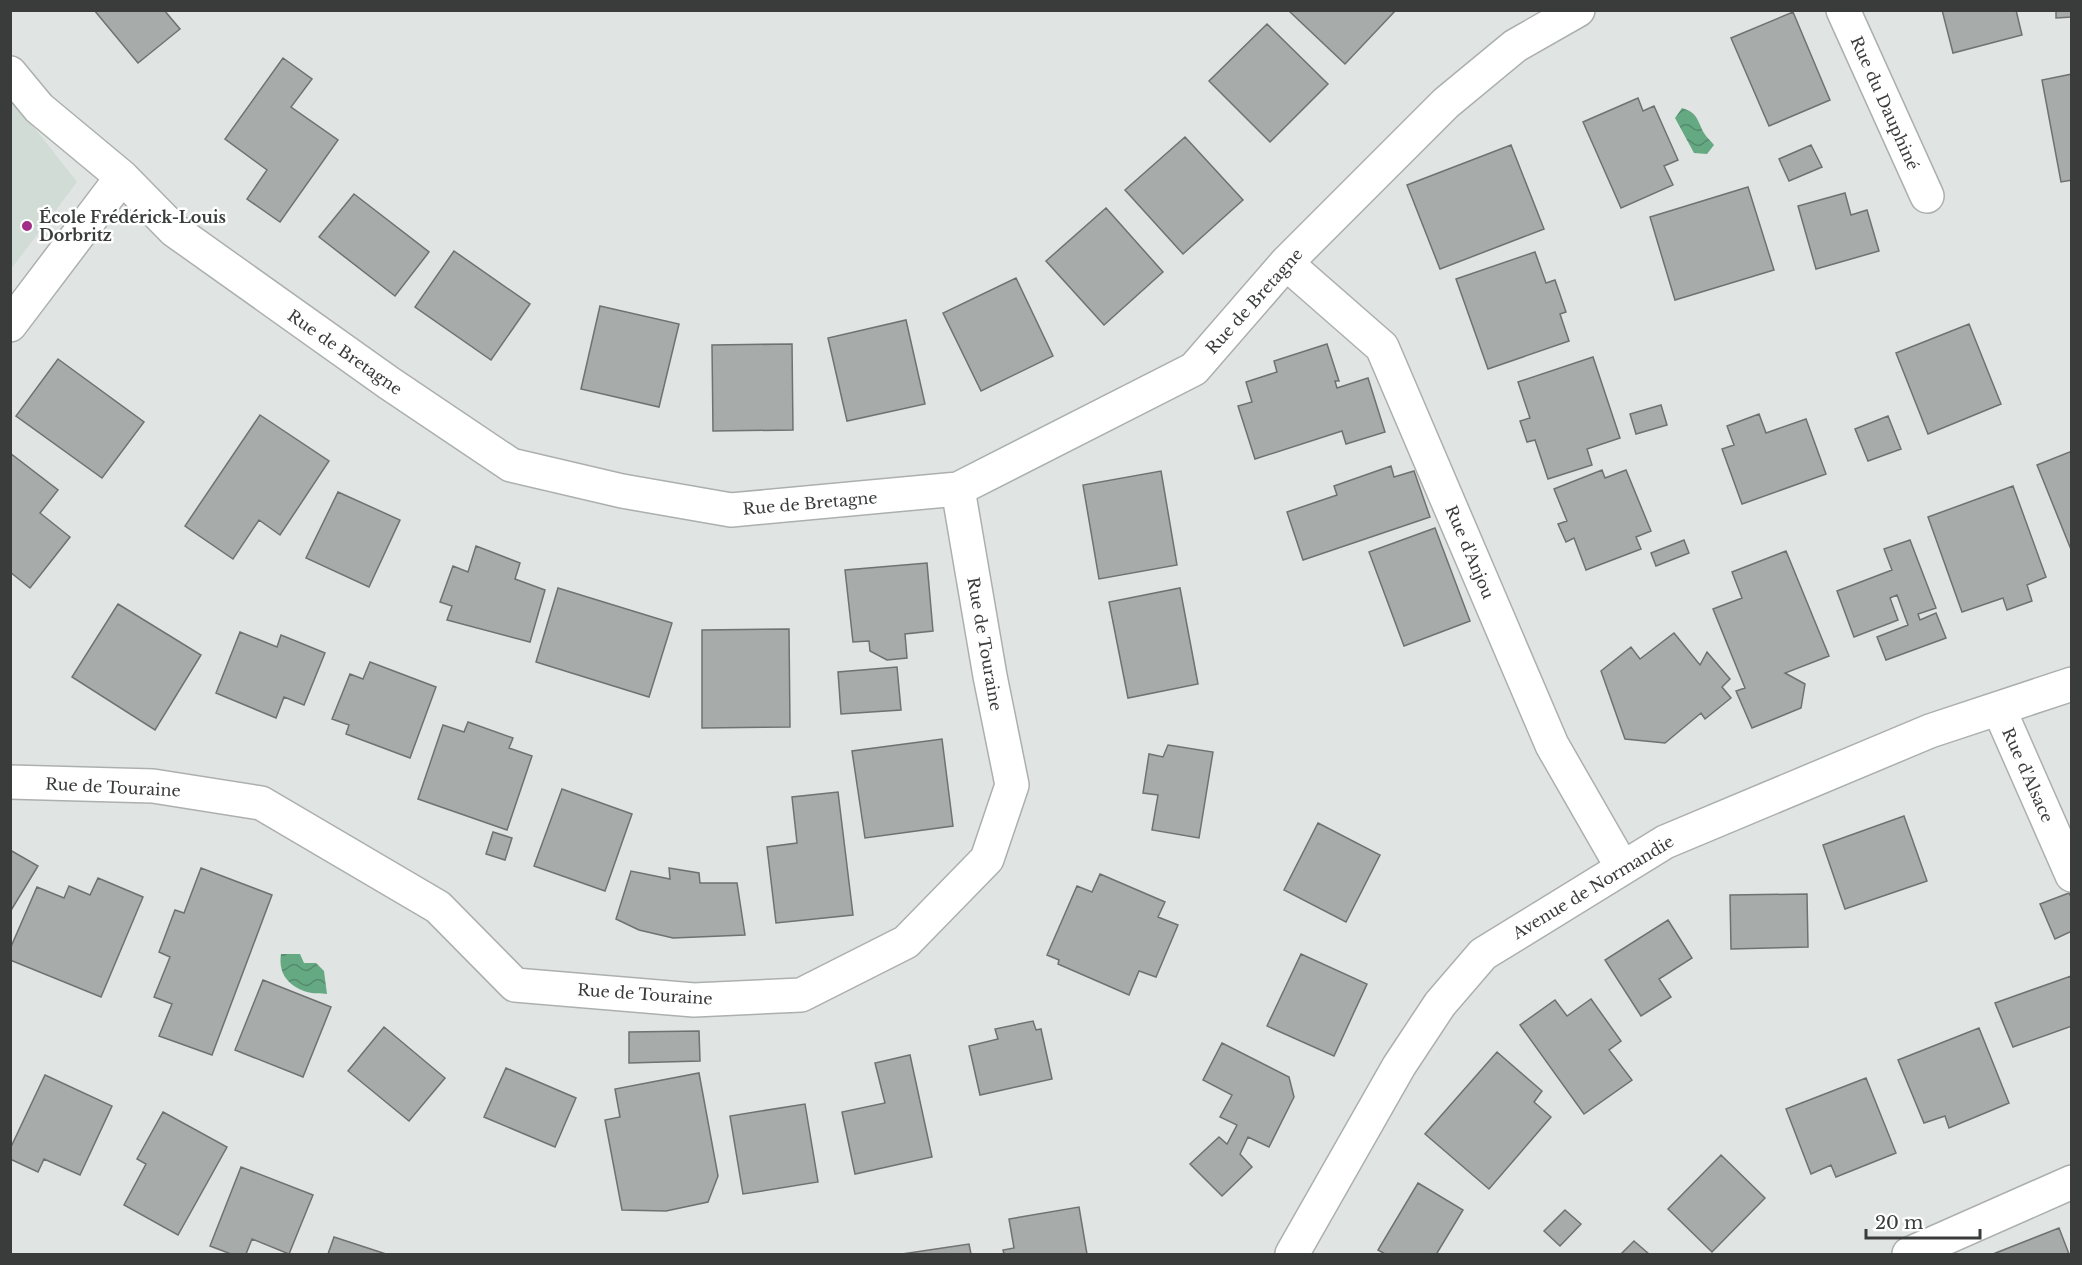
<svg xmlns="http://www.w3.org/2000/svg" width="2082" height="1265" font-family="'Libre Baskerville',serif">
<defs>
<pattern id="water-waves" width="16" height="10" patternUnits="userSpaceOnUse" patternTransform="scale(1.5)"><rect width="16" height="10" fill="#65a983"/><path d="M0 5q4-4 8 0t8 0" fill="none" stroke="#548b6c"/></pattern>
</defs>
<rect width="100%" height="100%" fill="#e0e4e2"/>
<path fill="#d0dcd5" d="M11 98 77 182 11 269Z"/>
<path fill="url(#water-waves)" d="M1682 108C1698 113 1697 120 1704 133 1706 137 1711 141 1714 145L1707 154 1694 153 1675 118Z
M281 954H300L304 963H316L324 971 327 994C321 993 313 994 307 992 288 986 278 973 281 954Z"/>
<path fill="#a7aba9" stroke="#6f7270" stroke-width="1.5" d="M94 10H164L180 29 138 63Z
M1288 10H1396L1345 64Z
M1942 10H2016L2022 35 1953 53Z
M2056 10H2072V17L2056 18Z
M1793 12 1830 100 1769 126 1731 38Z
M1267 24 1328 84 1270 142 1209 81Z
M283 58 312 79 291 107 338 140 280 222 247 199 267 170 225 139Z
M2072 74V180L2061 182 2042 80Z
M1638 98 1643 111 1654 106 1678 160 1664 166 1673 185 1621 208 1583 122Z
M1185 137 1243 200 1183 254 1125 190Z
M1511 145 1544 229 1440 269 1407 185Z
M1811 145 1822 167 1789 181 1779 159Z
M1748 187 1774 270 1675 300 1650 217Z
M1845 193 1851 215 1867 210 1879 251 1816 269 1798 206Z
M354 194 429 252 395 296 319 237Z
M1106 208 1163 272 1104 325 1046 261Z
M454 251 530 304 491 360 415 307Z
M1535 252 1546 283 1555 280 1566 312 1560 314 1569 341 1488 369 1456 279Z
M1016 278 1053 356 981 391 943 313Z
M600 306 679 324 659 407 581 389Z
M906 320 925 404 847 421 828 338Z
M1969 324 2001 404 1928 434 1896 353Z
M792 344 793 430 713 431 712 345Z
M1327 344 1339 381H1335L1337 388 1368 378 1385 432 1346 444 1342 431 1255 459 1238 406 1252 402 1246 382 1277 372 1274 361Z
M1593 357 1620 438 1587 449 1592 465 1548 479 1535 440 1527 442 1520 421 1530 418 1518 382Z
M58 359 144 422 102 478 16 416Z
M1661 405 1667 425 1636 434 1630 414Z
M1759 414 1766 433 1806 419 1826 474 1742 504 1722 449 1734 445 1727 426Z
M260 415 329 461 280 535 259 520 233 559 185 526Z
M1888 416 1901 449 1868 461 1855 429Z
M2072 451V552L2037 465Z
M10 453 58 490 40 513 70 537 30 588 10 572Z
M1391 466 1394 477 1414 471 1430 517 1303 560 1287 512 1337 495 1334 486Z
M1602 470 1605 478 1626 470 1651 531 1636 537 1641 549 1586 570 1574 538 1566 542 1558 524 1567 521 1554 489Z
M1161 471 1177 565 1099 579 1083 485Z
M2013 486 2046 577 2027 585 2032 601 2007 610 2003 598 1962 612 1928 517Z
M338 492 400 520 369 587 306 558Z
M1435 528 1470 621 1404 646 1369 552Z
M1684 540 1689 553 1656 566 1651 553Z
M1910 540 1936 608 1918 614 1920 620 1936 613 1946 638 1886 660 1877 637 1908 625 1897 595 1890 598 1898 620 1854 637 1837 591 1892 570 1884 549Z
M476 546 520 563 515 579 545 590 530 642 447 620 452 606 440 602 453 566 468 572Z
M1786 551 1829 656 1785 673 1805 684 1801 708 1752 728 1736 691 1745 688 1713 609 1742 598 1732 572Z
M927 563 933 631 905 634 907 658 887 660 870 651 869 641 853 642 845 570Z
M558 588 672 623 649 697 536 662Z
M1180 588 1198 684 1128 698 1109 602Z
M118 604 201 655 155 730 72 677Z
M789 629 790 727 702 728V630Z
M240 632 277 647 281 635 325 653 304 705 284 697 276 718 216 693Z
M1674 633 1700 665 1707 652 1730 679 1722 687 1731 698 1705 719 1701 713 1665 743 1625 739 1601 671 1631 647 1640 659Z
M370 662 436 687 410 758 346 734 349 725 332 719 350 674 363 679Z
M897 667 901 710 841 714 838 672Z
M468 722 513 738 509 748 532 756 507 830 418 799 443 725 464 732Z
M942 739 953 826 865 838 852 751Z
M1168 745 1213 752 1199 838 1152 830 1158 795 1143 793 1149 754 1163 757Z
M562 789 632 814 605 891 534 866Z
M838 792 853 915 776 923 767 847 797 843 792 797Z
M1904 816 1927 881 1845 909 1823 845Z
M1318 823 1380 855 1346 922 1284 890Z
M493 832 512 838 505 860 486 854Z
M10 850 38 866 10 912Z
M201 868 272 895 212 1055 159 1036 172 1004 154 997 170 957 159 952 175 910 184 913Z
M669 868 699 873 700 883H737L745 935 673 938 639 930 616 919 631 871 670 879Z
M1100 874 1165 902 1158 917 1178 925 1156 977 1139 971 1129 995 1058 964 1059 960 1047 955 1077 886 1092 892Z
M98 878 143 897 101 997 10 960V949L37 887 64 898 69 886 90 895Z
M2069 893 2072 899V931L2055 939 2040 904Z
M1807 894 1808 947 1731 949 1730 895Z
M1668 920 1692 958 1659 979 1671 997 1641 1016 1605 960Z
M1301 954 1367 984 1334 1056 1267 1026Z
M2071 976 2072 1026 2013 1047 1995 1003Z
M263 980 331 1007 303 1077 235 1050Z
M1591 999 1621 1041 1609 1050 1632 1080 1584 1114 1520 1025 1555 1000 1567 1016Z
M1033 1021 1036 1030 1041 1029 1052 1079 980 1095 969 1046 998 1039 995 1029Z
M384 1027 445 1078 409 1121 348 1071Z
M1979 1028 2009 1103 1949 1128 1945 1116 1924 1123 1898 1060Z
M699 1031 700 1061 629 1063V1032Z
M1222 1043 1289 1077 1294 1097 1269 1147 1248 1137 1240 1154 1252 1167 1222 1196 1190 1164 1219 1137 1227 1144 1237 1125 1220 1117 1232 1095 1203 1080Z
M1497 1052 1542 1091 1534 1102 1551 1117 1489 1189 1425 1134Z
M910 1055 932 1157 855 1174 842 1112 885 1103 875 1063Z
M506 1068 576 1098 555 1147 484 1117Z
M699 1073 718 1176 708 1202 666 1211 622 1210 605 1120 620 1117 615 1089Z
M45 1075 112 1106 80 1175 44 1159 38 1172 10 1159V1149Z
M1866 1078 1896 1153 1836 1177 1831 1165 1811 1174 1786 1109Z
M805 1104 818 1182 743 1194 730 1116Z
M163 1112 227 1147 178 1235 124 1205 146 1164 137 1159Z
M1721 1155 1765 1198 1712 1252 1668 1209Z
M241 1167 313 1195 289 1254 252 1239 246 1254H231L210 1246Z
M1418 1183 1463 1210 1437 1253 1439 1254H1385L1378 1250Z
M1079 1207 1087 1254H1004L1003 1250 1014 1248 1009 1219Z
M1565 1210 1581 1224 1560 1246 1544 1231Z
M2059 1228 2069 1254H1993Z
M334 1237 386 1254H328Z
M1634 1241 1649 1254H1621Z
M969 1244 971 1254H902Z"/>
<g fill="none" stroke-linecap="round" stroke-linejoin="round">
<defs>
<path id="street" d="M1843 10 1927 196
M10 73 39 108 122 177 174 230 389 383 511 465 622 491 731 510 958 489 1194 369 1286 263 1446 103 1515 46 1578 10
M1286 263 1382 347 1552 745 1622 867
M10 325 122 177
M1999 709 2072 875
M10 782 153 786 261 803 438 907 515 985 694 1000 801 995 906 942 987 859 1012 785 990 676 958 489
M1909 1254 2072 1182"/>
<path id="secondary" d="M1292 1254 1399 1066 1440 1004 1483 954 1665 842 1930 731 2072 684"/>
</defs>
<use href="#street" stroke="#acb0ad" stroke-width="36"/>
<use href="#secondary" stroke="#acb0ad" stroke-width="36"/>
<use href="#street" stroke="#fff" stroke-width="33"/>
<use href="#secondary" stroke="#fff" stroke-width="33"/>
</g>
<circle fill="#a12d87" stroke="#fff" stroke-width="2" cx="27" cy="226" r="6"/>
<g text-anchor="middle" stroke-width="5" stroke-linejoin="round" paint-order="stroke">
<g font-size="16" fill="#3a3c3b" stroke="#fff">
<text transform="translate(1885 103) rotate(66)" y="6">Rue du Dauphiné</text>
<text transform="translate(1254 301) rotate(-48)" y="6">Rue de Bretagne</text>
<text transform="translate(345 352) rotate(35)" y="6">Rue de Bretagne</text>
<text transform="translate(810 503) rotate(-5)" y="6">Rue de Bretagne</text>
<text transform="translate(1470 552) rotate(67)" y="6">Rue d'Anjou</text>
<text transform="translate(985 644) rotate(80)" y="6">Rue de Touraine</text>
<text transform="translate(2028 775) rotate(66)" y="6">Rue d'Alsace</text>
<text transform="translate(113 787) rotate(3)" y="6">Rue de Touraine</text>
<text transform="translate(1593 887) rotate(-31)" y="6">Avenue de Normandie</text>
<text transform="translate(645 994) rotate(4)" y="6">Rue de Touraine</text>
</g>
<g font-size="16" font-weight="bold" fill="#3a3c3b" stroke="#fff" text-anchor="start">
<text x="39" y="223">École Frédérick-Louis<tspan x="39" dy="18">Dorbritz</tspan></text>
</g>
</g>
<rect width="2082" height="1265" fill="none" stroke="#3a3c3b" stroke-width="24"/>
<path d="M1866 1229v9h114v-9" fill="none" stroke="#3a3c3b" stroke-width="3"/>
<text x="1875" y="1229" font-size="18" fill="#3a3c3b" stroke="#ffffff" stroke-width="4.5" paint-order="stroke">20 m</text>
</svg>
